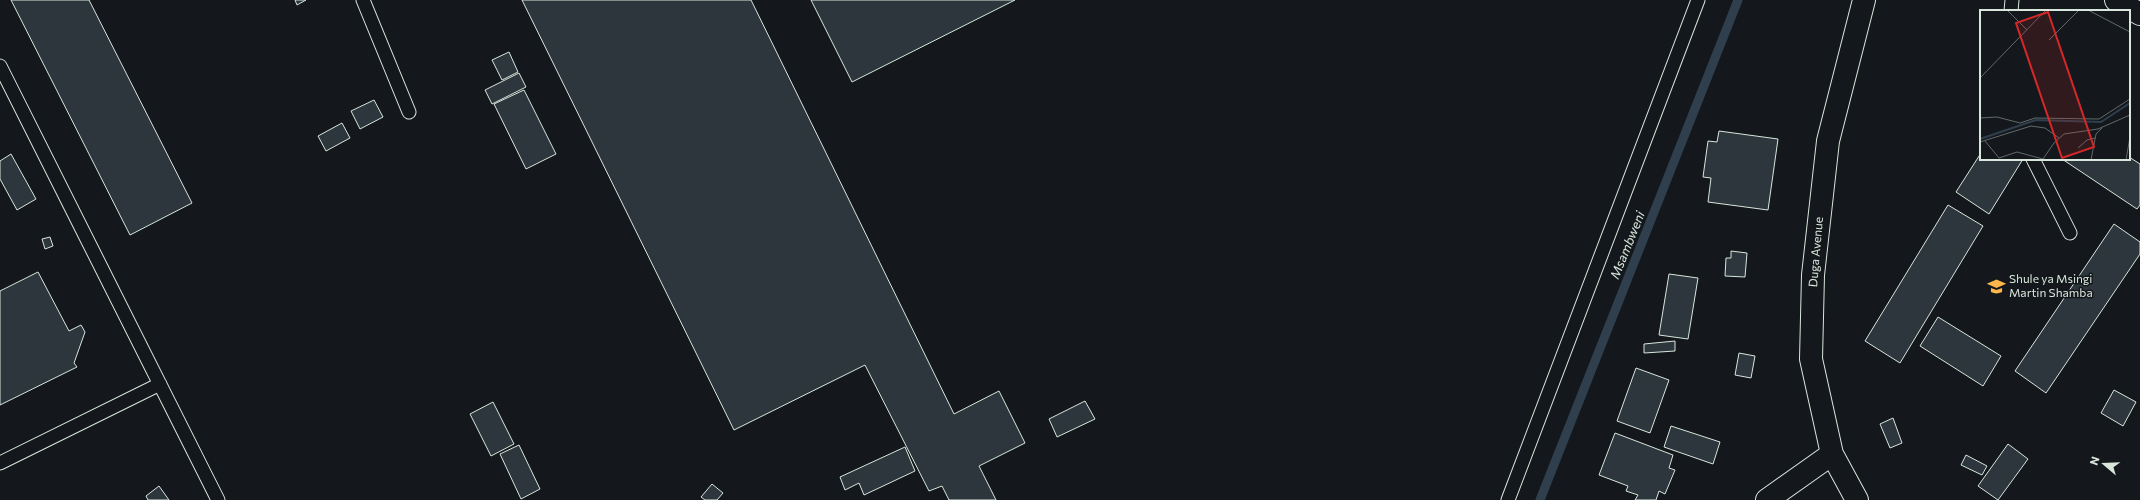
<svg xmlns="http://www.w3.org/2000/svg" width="2140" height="500" font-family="Commissioner,sans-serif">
<rect width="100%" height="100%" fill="#14181c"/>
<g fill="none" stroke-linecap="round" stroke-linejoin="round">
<path stroke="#2f3f4d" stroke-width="9" d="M1540 500 1738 0"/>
</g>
<path fill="#2c363c" stroke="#d8e6dc" d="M11 0H89L192 203 130 235Z
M295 0H306L297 5Z
M522 0H751L954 414 999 391 1025 443 979 466 996 500H949L942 486 929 491 865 365 734 430Z
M811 0H1015L852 82Z
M509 52 518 72 502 80 492 60Z
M519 73 526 87 492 104 485 90Z
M524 90 556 154 526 169 494 104Z
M374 100 383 117 360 129 351 111Z
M342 123 350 138 326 151 318 136Z
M1719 131 1778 139 1768 210 1708 202 1711 178 1703 177 1708 141 1717 142Z
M1981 153V159H2023L1989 214 1956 192Z
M11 154 36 199 17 210 0 179V161Z
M2129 157 2140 164V205L2137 209 2062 159H2129Z
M1948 205 1983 226 1900 363 1865 341Z
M2114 224 2140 242V254L2046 393 2015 371Z
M50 237 53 246 45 249 42 239Z
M1731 251 1747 253 1745 277 1725 276 1726 258H1731Z
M38 272 69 331 81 325 85 332 74 363 77 367 0 405V291Z
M1669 274 1698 278 1688 339 1659 335Z
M1938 317 2001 356 1983 386 1920 346Z
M1675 341V351L1644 353V344Z
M1739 353 1755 356 1751 378 1735 375Z
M1636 368 1669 380 1650 433 1617 421Z
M2114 390 2136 402 2123 426 2101 413Z
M1085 401 1095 419 1057 437 1049 419Z
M493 402 514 444 491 456 470 414Z
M1893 418 1902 443 1890 448 1880 424Z
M1671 426 1720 442 1713 464 1664 447Z
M1615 433 1673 455 1669 468 1675 470 1665 494 1659 491 1656 500H1635L1638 495 1626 491 1628 486 1599 475Z
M2008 444 2028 459 1998 500 1978 486Z
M519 445 540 489 521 499 500 454Z
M905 447 915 471 864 495 859 483 845 490 840 477Z
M1966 455 1987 466 1982 475 1961 465Z
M712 484 723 493 717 500H705L701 497Z
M159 486 169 500H148L146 496Z"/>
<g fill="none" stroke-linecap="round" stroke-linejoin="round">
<defs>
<path id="lane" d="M363 0 409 112
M2011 11 2012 0
M0 66 218 500
M2033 159 2070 233
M0 463 160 384
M1508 500 1698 0"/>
<path id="street" d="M2116 0 2140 14
M1767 500 1832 454
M1857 500 1832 454 1811 359 1813 275 1828 141 1864 0"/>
</defs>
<use href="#lane" stroke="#d8e6dc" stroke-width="15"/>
<use href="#street" stroke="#d8e6dc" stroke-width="24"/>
<use href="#lane" stroke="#14181c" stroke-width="13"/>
<use href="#street" stroke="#14181c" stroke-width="22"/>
</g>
<defs>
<symbol id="school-bare" viewBox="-9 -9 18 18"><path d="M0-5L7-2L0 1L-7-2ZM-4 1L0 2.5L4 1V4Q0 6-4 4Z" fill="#ffb74d" stroke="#14181c" stroke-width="2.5" paint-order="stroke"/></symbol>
</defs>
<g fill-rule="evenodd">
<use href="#school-bare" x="1984" y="274" width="25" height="25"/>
</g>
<g text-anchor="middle" stroke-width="3" stroke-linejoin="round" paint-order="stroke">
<g font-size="12" fill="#d8e6dc" stroke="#14181c">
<text transform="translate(1816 252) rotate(-85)" y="4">Duga Avenue</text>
</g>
<g font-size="12" fill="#d8e6dc" stroke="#14181c" text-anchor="start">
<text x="2009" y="283">Shule ya Msingi<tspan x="2009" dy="14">Martin Shamba</tspan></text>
</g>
<g font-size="13" font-style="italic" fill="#d8e6dc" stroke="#14181c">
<text transform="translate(1627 245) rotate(-68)" y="5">Msambweni</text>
</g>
</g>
<g transform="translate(1980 10)">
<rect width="150" height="150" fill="#14181c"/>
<path fill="none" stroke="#2f3f4d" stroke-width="2" d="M0 129 56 110 121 112 150 93"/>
<path fill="none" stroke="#626a69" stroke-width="1" d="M27 0 47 20M108 0 150 22M69 30 99 0M0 68 66 0M0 108 17 107 40 113 55 108 119 109 150 89M5 131 19 148 37 142 63 149 74 133 84 124 118 119 150 105M0 132 51 116 65 118 79 128M98 138 107 130 115 128M111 150 116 124 122 118M146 150 150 127"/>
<path fill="#d62828" fill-opacity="0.15" stroke="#d62828" stroke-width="2" d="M68 2 114 137 82 148 36 13Z"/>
<rect width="150" height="150" fill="none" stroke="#d8e6dc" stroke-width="2"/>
</g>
<g transform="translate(2104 464) rotate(289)" stroke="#14181c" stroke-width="3" paint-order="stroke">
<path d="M0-3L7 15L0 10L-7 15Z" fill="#d8e6dc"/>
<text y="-6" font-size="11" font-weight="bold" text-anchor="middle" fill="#d8e6dc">N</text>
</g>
</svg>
